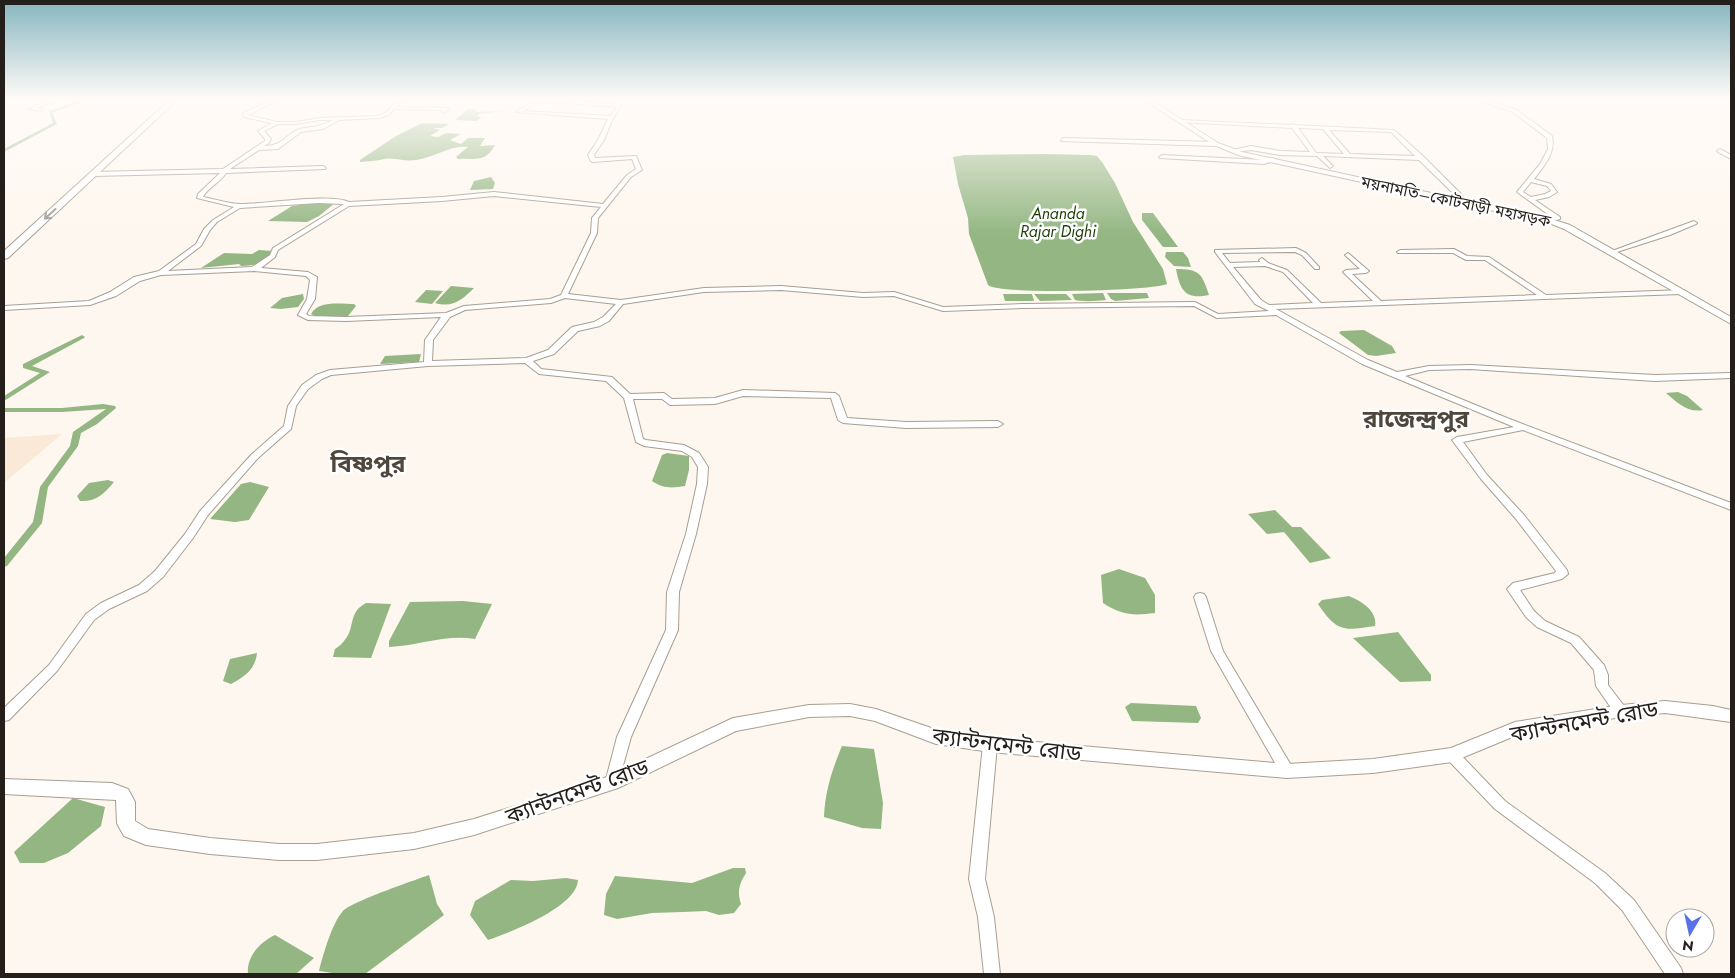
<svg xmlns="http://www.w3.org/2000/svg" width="1735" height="978" font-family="Jost,'Noto Sans Bengali',sans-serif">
<rect width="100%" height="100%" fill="#fef7ef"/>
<path fill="#fae9d6" d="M62 434 4 483V438Z"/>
<path fill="#93b682" d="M468 109H477L476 112 503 111 479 114 478 116 481 118 476 121 457 120 456 119Z
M422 123 449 124 442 128H433L440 130 430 136 438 137 446 133 461 134 450 140 461 144 468 138H485L480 146 495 145C485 163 476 158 458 159L456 157 468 147C449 145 434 158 416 160 405 162 394 157 384 159 376 161 368 161 360 162V160L396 136Z
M1046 154 1090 155 1097 156 1102 162 1115 183 1133 222 1163 269 1167 284C1151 291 998 295 988 285L969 234 968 218 958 184 953 157 964 155Z
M491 177 495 183 493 189 470 190 474 181Z
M319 202 335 203 319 216 307 222 268 221 292 206Z
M1142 213H1153L1178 247H1163L1142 220Z
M259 250 272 251C264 264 255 266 241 266L239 264 201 268 224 253 252 254Z
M1166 252H1183L1188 258 1191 267 1174 266 1165 257Z
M1176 269C1199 269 1202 273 1209 295 1185 300 1180 290 1176 269Z
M451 286 474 288C462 300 453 308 435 303Z
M426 290 443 291 432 304 415 302Z
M1103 293 1106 300C1096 301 1084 302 1075 300L1072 294Z
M1107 293H1147L1149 298 1115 301 1111 299Z
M303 294 304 299 298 307 281 309 270 308 282 298Z
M1003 294H1032L1034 301H1005Z
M1034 294H1066L1072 300 1040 301Z
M354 304 356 306 348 316H315L311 314C318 300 341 304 354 304Z
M1364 330 1392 346 1396 353 1376 356 1368 355 1339 333 1341 331Z
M421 354 419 362 380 364 385 356Z
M1678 392 1687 396 1703 410C1687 413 1678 403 1666 393Z
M667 453 689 456V470L685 486C672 488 664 489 652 481L662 455Z
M108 480 114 482C104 494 96 502 80 501L77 496 89 483Z
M250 482 269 487 249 520 235 522 210 519 241 484Z
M1275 510 1292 527H1301L1331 558 1310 563 1284 532 1267 534 1248 514Z
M1119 569 1145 578 1155 595V613C1133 616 1121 615 1103 603L1101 575Z
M1349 596C1361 601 1378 611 1375 626 1343 631 1337 632 1318 604L1322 600Z
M463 601 492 604 475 639C446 634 417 646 389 647V641L410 602Z
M366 603 391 604 371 658 333 657 335 649C338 647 342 644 344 641 356 628 347 613 366 603Z
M1398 632 1431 675V681L1400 682 1353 638Z
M257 653C255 670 245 676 231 684L223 681 230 659Z
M1131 703 1196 706 1201 718 1198 723 1132 721 1125 707Z
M842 746 874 749 883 803 881 829 862 828 824 817C825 791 832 770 842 746Z
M73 798 105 807 101 826 68 853 44 863H20L14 852Z
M733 868H745L746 873C739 884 737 892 741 904L734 913 719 915 706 911 683 912 652 913 617 919 604 915 606 894 615 876 692 883Z
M429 875 437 904 444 915 365 974H339L319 971C323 955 332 923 343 911 351 902 415 880 429 875Z
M566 878 578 880C577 907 511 932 488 940L470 915 475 901 511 880 533 881Z
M275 935 314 958 296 974H248C246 957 260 942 275 935Z"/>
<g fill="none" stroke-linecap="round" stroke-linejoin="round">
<path fill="#93b682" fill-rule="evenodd" d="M87 98H92L52 113 57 124 4 152V149L53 123 49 111Z
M82 335 85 337 84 338 32 366 50 372 4 401V396L40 373 23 368V364Z
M103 404 115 406 116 408 97 424 81 433 78 446 48 487 42 523 7 566 4 567V558L33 522 40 487 70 446 73 432 106 409 62 412H4V408H62Z"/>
<defs>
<path id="minor" d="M54 98H60L37 108 42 109V111L29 109Z
M276 98H281L248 115 277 122H296L320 118 378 116 385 113 400 98H404L396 107 447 108 449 109 444 113 442 112 443 110 394 109 389 115 379 118 339 120 323 129 301 132 278 149 259 150 230 169 323 166 326 168 325 169 226 173C220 183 208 187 203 197 215 199 229 204 241 204 265 204 331 193 349 202L442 197 494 192 603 204 627 175 636 169 632 159 593 162 591 161 588 155 598 140 608 119 516 112 538 98 622 105 613 118 604 140 594 155 595 158 636 156 642 170 631 177 598 218 597 233 568 294 621 300 704 288 781 286 863 293 894 292 943 307 1023 304 1195 302 1218 314 1269 311 1255 304 1215 252V250L1296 248 1306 253 1319 267V269H1315L1302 255 1295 252 1222 253 1230 263 1260 262 1259 260 1262 258 1268 263 1287 270 1321 303 1373 301 1343 272 1346 270 1360 269 1346 256 1345 255 1348 253 1369 271 1366 273 1352 274 1381 301 1537 295 1485 260H1466L1453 253H1398L1397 252 1400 250 1454 249 1467 256 1489 257 1546 295 1684 290V294H1681L1276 309 1368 360 1397 372 1429 366 1470 365 1655 375 1731 373V378L1655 381 1470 369 1429 370 1405 376 1507 418 1731 503V510L1523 430 1463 442 1487 475 1524 515 1567 570 1568 574 1562 579 1520 590 1534 611 1545 621 1579 637 1604 665 1608 675V685L1628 711 1626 715 1621 716 1616 715 1598 689 1596 686 1594 670 1571 643 1537 627 1526 617 1509 592 1507 589 1513 583 1555 573 1556 571 1516 519 1481 479 1452 440 1457 437 1514 427 1362 364 1276 315 1217 318 1194 306 1023 308 943 311 894 296 863 297 781 290 704 292 623 304 609 321 600 326 578 331 554 354 533 361 541 369 612 377 630 394 664 393 672 399 715 398 743 390 835 393 839 396 847 418 906 422 998 421 1003 424 998 427 906 428 843 423 838 420 831 398 743 396 715 404 670 405 662 399H633L643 439 646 440 684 445 699 453 708 467 707 484 696 534 679 592 678 630 631 737 617 787 612 789 607 787 605 783 617 737 666 630 667 592 686 534 697 484 698 467 692 457 682 451 644 446 636 442 624 398 606 381 539 374 525 363 428 366 331 375 322 379 308 389 296 406 291 429 258 458 208 515 193 538 163 577 147 591 109 609 94 620 57 671 9 720 4 721V708L49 665 86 614 101 603 139 585 155 571 185 534 200 511 252 454 284 426 288 406 302 385 316 375 330 370 424 362 425 340 441 317 346 321 308 320 298 315 307 299 310 280 306 276 254 271 161 275 140 281 116 296 90 305 4 310V306L89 301 110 292 134 277 159 271 196 244 204 229 213 220 234 207 197 198 198 194 220 173 93 176 90 174 93 172 223 169 265 141V139L258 131 272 123 244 117 243 113ZM539 101 617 107 610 116 523 111ZM320 120H332C318 128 314 126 300 129 285 134 284 146 264 146L269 143 271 139 264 131 278 124H296ZM494 196 601 207 592 218 591 233 561 295 550 299 464 306 446 313 346 317 309 316 306 314 315 299 317 277 308 272 261 268 275 257 278 250 349 206 442 201ZM319 203 344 204 273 248 270 255 252 267 168 271 201 246 210 230 217 222 240 208ZM1265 266 1283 272 1313 303 1269 305 1261 300 1233 267ZM565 298 616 304 603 317 594 322 572 327 548 350 526 358 432 361 433 340 450 317 465 310 551 303Z
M1473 98H1479L1517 110 1552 136C1556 153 1544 166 1534 179L1551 184 1557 192 1549 197 1535 200 1560 217V219L1549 222V220L1553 218 1517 192 1540 164 1548 149 1547 138 1513 112ZM1531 182 1547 186 1551 191 1545 194 1531 197 1523 192Z
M1181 120 1291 125 1293 124 1295 125 1394 130 1424 157 1466 199 1461 202H1457L1456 201 1459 199 1419 160 1323 156 1333 166 1330 168 1317 156 1280 155 1251 150 1235 152 1232 150 1251 146 1280 151 1310 152 1292 128 1179 122ZM1298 128 1323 129 1344 154 1316 153ZM1329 130 1391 132 1415 156 1350 154Z
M1063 138 1216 142 1219 144 1216 146 1061 141Z
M1720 149 1731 155V159L1718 152 1717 151Z
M1162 155 1264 160 1273 158 1276 160 1264 164 1160 158 1159 157Z
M1694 221 1697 223 1696 224 1670 235 1617 252 1612 251Z
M1200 593 1204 594 1206 597 1223 651 1292 767 1294 771 1292 775 1287 777 1282 775 1211 651 1194 597 1196 594Z
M990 739 995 741 997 745 985 879 994 917 1000 974H984L978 917 969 879 983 745 985 741Z
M1452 749 1457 751 1505 801 1605 873 1634 900 1681 968 1683 974H1665L1622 910 1595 883 1495 809 1447 759 1445 755 1447 751Z"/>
<path id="major" d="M4 98H12L4 101Z
M720 98H732L729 100Z
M1141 98H1148L1218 143 1242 152 1551 219 1570 225 1731 317V324L1564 229 1549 223 1238 155 1214 145Z
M1665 701 1713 706 1731 710V722L1665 713 1621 717 1517 735 1452 762 1373 773 1287 778 990 752 936 744 875 721 850 716 809 717 736 731 618 788 474 835 414 849 317 860H279L210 854 146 845 124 836 120 829 117 823 116 800 4 794V779L112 783 128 789 135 802V821L148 829 210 838 279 844H317L414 833 474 819 607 777 733 718 809 705 850 704 876 709 937 730 990 738 1287 764 1373 759 1451 748 1515 722 1621 705Z"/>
<path id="highway" d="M172 98H179L8 258 4 259V251Z"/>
</defs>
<use href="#minor" stroke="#a89e91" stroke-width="2"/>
<use href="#major" stroke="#a89e91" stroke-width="2"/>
<use href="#highway" stroke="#a89e91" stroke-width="2"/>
<use href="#minor" fill="#fff" fill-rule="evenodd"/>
<use href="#major" fill="#fff" fill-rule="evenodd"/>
<use href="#highway" fill="#fff" fill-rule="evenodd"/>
</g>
<defs><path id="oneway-shaft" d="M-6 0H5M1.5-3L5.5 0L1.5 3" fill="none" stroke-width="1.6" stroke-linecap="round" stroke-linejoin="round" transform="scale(1.25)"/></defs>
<use stroke="#9c9a98" href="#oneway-shaft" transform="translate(50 214) rotate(138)"/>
<linearGradient id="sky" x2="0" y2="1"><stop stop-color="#86b5bf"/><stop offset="0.42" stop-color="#fffbf8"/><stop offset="1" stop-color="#fffbf8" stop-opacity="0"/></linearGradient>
<rect width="1735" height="235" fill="url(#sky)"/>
<g text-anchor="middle" stroke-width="5" stroke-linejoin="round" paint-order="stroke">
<g font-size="16" fill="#241f1b" stroke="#fff">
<text transform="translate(1456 201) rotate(12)" y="6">ময়নামতি–কোটবাড়ী মহাসড়ক</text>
</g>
<g font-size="16" font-style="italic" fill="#1e3f08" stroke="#fff">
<text x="1058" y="219">Ananda<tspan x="1058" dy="18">Rajar Dighi</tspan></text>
</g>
<g font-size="22" fill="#241f1b" stroke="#fff">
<text transform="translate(1584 721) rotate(-10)" y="8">ক্যান্টনমেন্ট রোড</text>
<text transform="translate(1007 744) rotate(7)" y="8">ক্যান্টনমেন্ট রোড</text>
<text transform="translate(577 791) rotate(-20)" y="8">ক্যান্টনমেন্ট রোড</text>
</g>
<g font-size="24" font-weight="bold" fill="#50473c" stroke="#fff">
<text x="1416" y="427">রাজেন্দ্রপুর</text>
<text x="368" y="472">বিষ্ণপুর</text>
</g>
</g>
<rect width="1735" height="978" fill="none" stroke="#241f1b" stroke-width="10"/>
<g transform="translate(1690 933) rotate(189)"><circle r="24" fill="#ffffff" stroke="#a7a5a4"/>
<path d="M0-4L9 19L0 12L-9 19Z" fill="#5771e7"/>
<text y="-8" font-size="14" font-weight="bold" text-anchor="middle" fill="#241f1b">N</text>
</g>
</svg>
